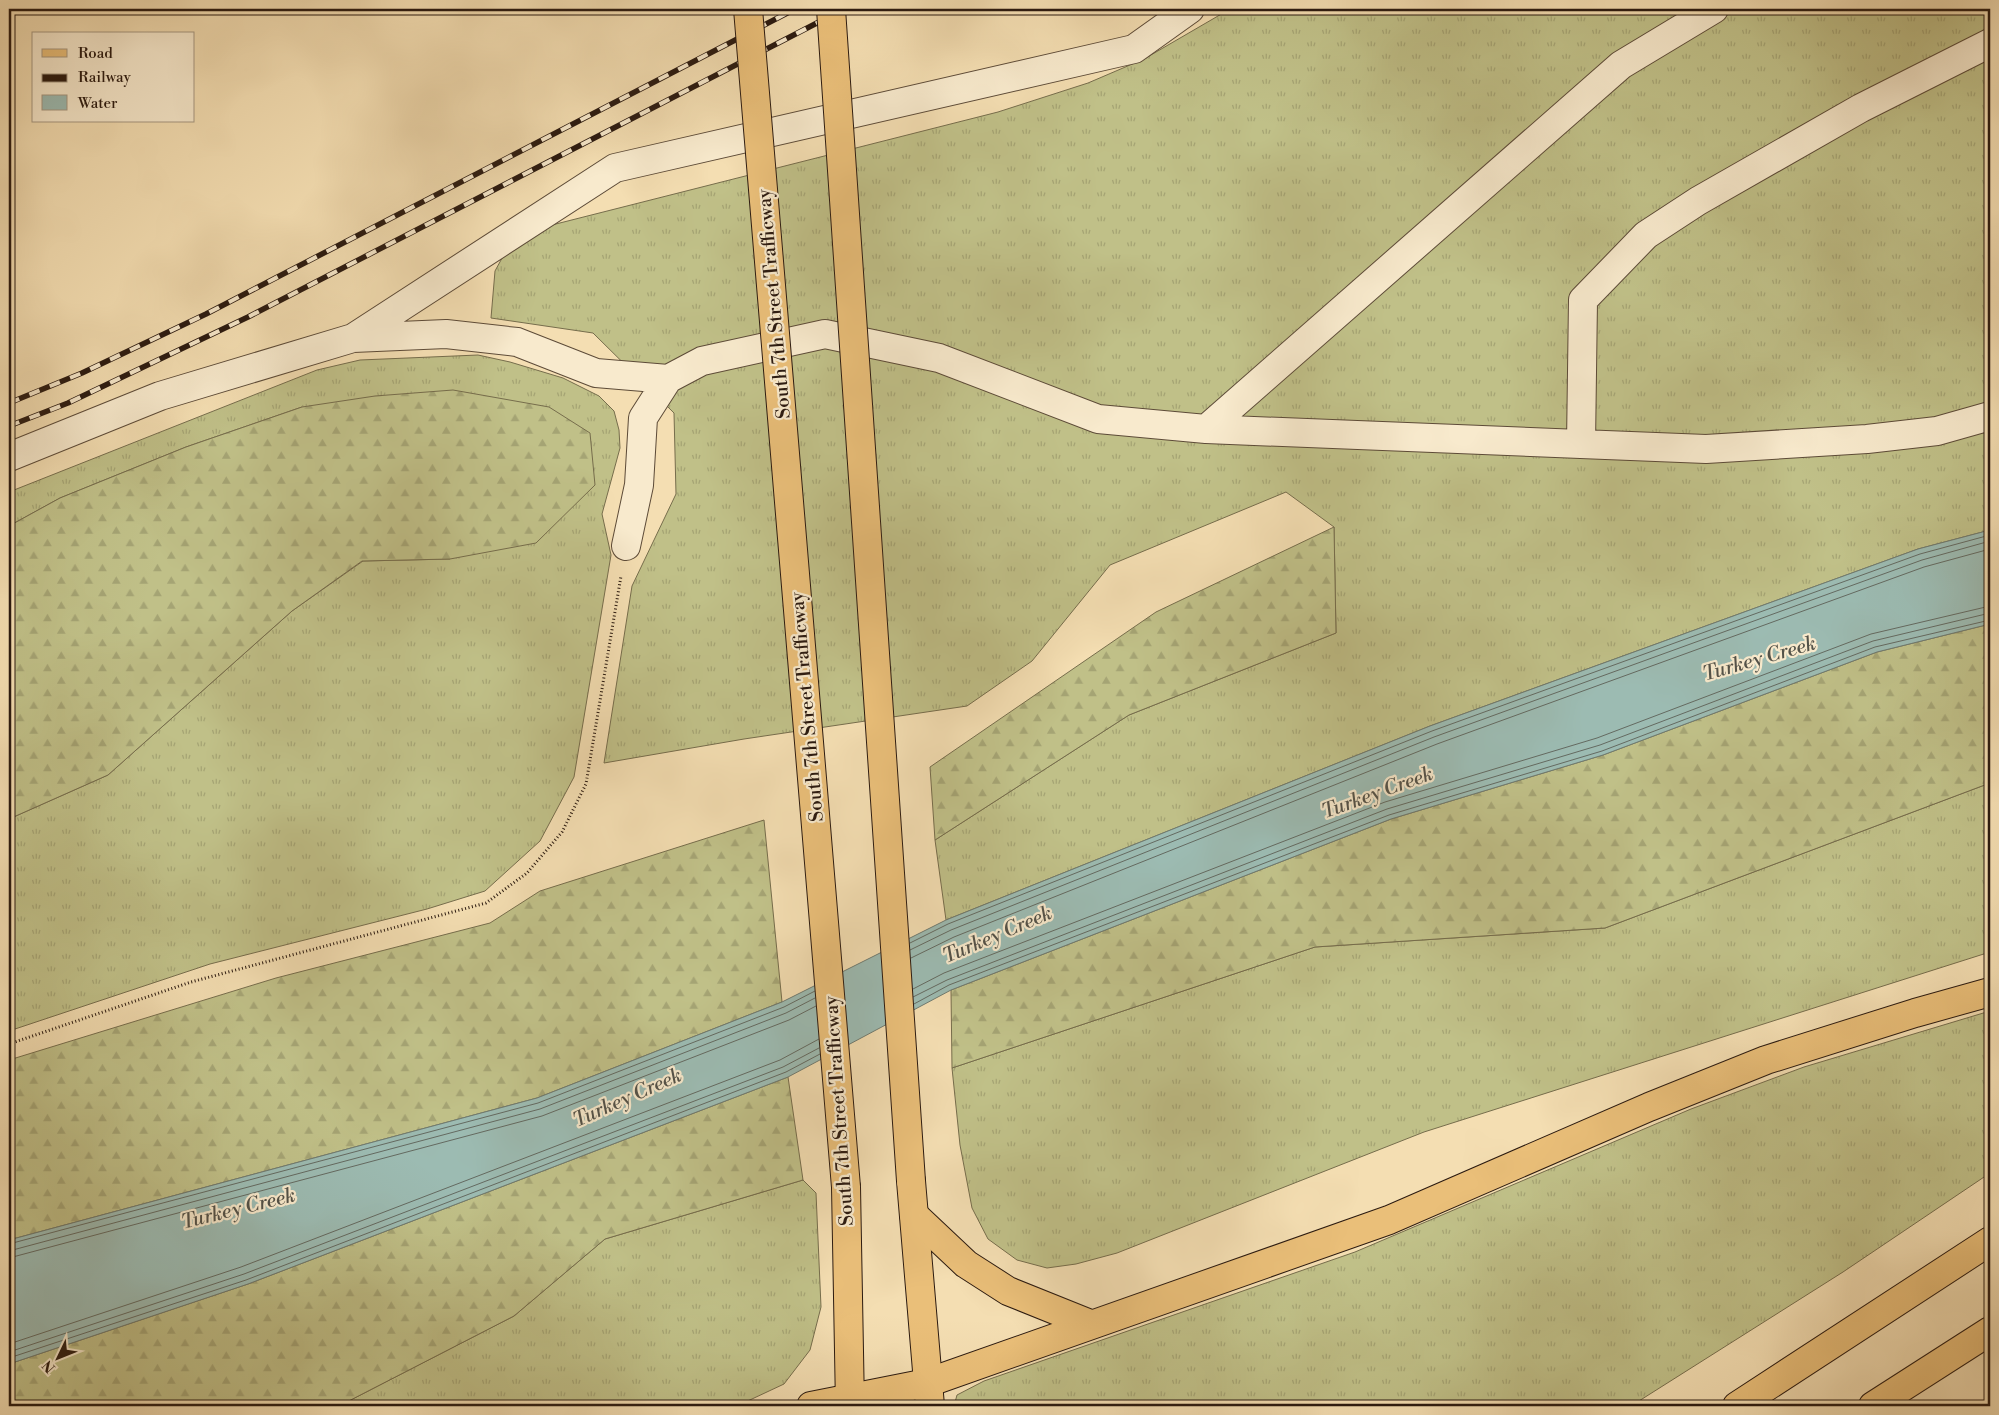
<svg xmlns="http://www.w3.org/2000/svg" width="1999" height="1415" font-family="'Libre Bodoni',serif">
<defs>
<pattern id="grass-tufts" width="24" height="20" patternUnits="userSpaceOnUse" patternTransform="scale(1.25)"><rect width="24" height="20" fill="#c0c088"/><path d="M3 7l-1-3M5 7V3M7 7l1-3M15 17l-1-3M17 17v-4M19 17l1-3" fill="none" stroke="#a5a474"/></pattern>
<pattern id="forest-firs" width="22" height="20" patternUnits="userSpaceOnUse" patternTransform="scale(1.25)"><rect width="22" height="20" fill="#c0c088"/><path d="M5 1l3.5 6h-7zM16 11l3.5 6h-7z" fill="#a5a474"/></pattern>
</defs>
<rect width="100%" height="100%" fill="#f4deb2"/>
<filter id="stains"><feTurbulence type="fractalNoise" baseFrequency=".004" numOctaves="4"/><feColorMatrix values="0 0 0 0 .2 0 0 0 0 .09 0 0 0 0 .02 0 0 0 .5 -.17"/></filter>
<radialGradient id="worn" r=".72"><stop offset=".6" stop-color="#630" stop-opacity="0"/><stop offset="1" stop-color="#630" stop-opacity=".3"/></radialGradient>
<path fill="url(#grass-tufts)" stroke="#766d4c" d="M1230 9H1990V530L1918 549 1430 726 946 920 935 840 1129 715 1336 633 1334 527 1286 492 1110 565 1032 661 967 706 744 739 604 763 632 586 676 494 674 413 593 333 491 318 495 271 507 249 548 226 998 112 1088 83 1144 59Z
M478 355 510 362 563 378 599 396 614 411 619 430 620 448 602 514 611 555 574 777 540 841 485 891 427 909 210 964 9 1031V819L108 775 292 611 363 561 450 559 302 407 186 447 60 498 9 526V492L317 370 360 360Z
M1990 783V952L1424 1132 1117 1253 1076 1264 1047 1268 1017 1260 988 1239 972 1208 960 1145 952 1068 1315 947 1605 928Z
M1990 1011V1173L1843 1272 1631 1406H954L957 1395 984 1381 1355 1252 1691 1109 1804 1067Z
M803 1180 816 1193 821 1307 810 1350 784 1384 737 1406H339L514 1316 605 1239Z"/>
<path fill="url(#forest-firs)" stroke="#766d4c" d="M453 390 549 407 590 433 595 485 536 543 450 559 362 561 292 611 108 775 9 819V526L60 498 186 447 302 407 375 396Z
M1334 527 1336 633 1129 715 935 840 930 767 1156 612Z
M1990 624V783L1605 928 1315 947 952 1068 951 990 1391 819 1603 755 1877 652Z
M764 820 782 1002 537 1098 9 1240V1060L276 978 490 923 540 891Z
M788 1077 803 1180 605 1239 514 1316 339 1406H9V1364L248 1284Z"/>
<path fill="#9cbbb2" stroke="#6f7b71" d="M1990 530V624L1877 652 1603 755 1391 819 951 990 788 1077 248 1284 9 1364V1240L537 1098 782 1002 946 920 1430 726 1918 549Z"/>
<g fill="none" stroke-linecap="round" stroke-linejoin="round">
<path stroke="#646a61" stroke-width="1" d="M910 943 948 924 1432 731 1920 554 1990 535
M910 950 951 930 1434 737 1922 560 1990 541
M911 958 954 937 1437 744 1924 567 1990 549
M913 989 944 973 1385 802 1597 738 1871 634 1990 606
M913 997 947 980 1387 809 1600 745 1873 641 1990 613
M914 1004 949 985 1389 815 1602 751 1875 647 1990 620
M9 1244 538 1103 784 1007 815 991
M9 1251 540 1109 786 1013 815 998
M9 1258 542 1116 789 1020 816 1006
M9 1344 241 1267 780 1060 819 1039
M9 1352 244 1274 783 1067 819 1048
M9 1358 246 1280 786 1072 820 1054"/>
<defs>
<path id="minor" d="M353 338 615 168 1134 49 1190 9
M1206 429 1621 65 1714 9
M1581 444 1583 300 1646 235 1698 201 1861 108 1990 43
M9 457 160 396 353 338 446 334 517 342 596 373 668 379
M626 546 639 485 643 418 668 379 702 361 825 334 939 358 1098 419 1206 429 1706 449 1867 439 1937 431 1990 416"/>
<path id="major" d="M911 1181 930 1406
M846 1187 850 1406"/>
<path id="highway" d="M914 1215 966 1264 1008 1291 1090 1324
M811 1406 927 1383 1389 1220 1649 1107 1766 1060 1915 1013 1990 992
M1737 1406 1990 1241
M1873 1406 1990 1331"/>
</defs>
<use href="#minor" stroke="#5d4b38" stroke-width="30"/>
<use href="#major" stroke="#2b1a10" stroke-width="30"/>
<use href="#highway" stroke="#2b1a10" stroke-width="30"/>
<path stroke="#2b1a10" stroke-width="3" stroke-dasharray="1 2.5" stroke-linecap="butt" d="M9 1044 191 982 486 903 527 873 562 832 586 784 621 576"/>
<use href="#minor" stroke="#f8eacd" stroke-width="28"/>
<use href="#major" stroke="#eabf79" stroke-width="28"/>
<use href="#highway" stroke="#eabf79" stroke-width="28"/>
<defs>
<path id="rail" d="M9 403 82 373 206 314 795 9
M9 426 68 403 248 317 844 9"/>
</defs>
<use href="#rail" stroke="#2b1a10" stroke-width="5.5"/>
<use href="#rail" stroke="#f8eacd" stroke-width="4" stroke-dasharray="11" stroke-linecap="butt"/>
<defs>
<path id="major-bridge" d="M748 9 846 1187
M831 9 911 1181"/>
</defs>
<use href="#major-bridge" stroke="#2b1a10" stroke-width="30" stroke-linecap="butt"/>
<use href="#major-bridge" stroke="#eabf79" stroke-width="28"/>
</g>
<g text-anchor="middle" stroke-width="4.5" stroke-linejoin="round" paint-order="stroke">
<g font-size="19" fill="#2b1a10" stroke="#f8eacd">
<text transform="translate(773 304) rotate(-95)" y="7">South 7th Street Trafficway</text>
<text transform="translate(806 707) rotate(-95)" y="7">South 7th Street Trafficway</text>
<text transform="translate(838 1111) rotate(-94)" y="7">South 7th Street Trafficway</text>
</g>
<g font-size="20" font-style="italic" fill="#535249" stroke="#f8eacd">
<text transform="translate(1759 658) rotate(-16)" y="7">Turkey Creek</text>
<text transform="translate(1377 792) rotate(-20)" y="7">Turkey Creek</text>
<text transform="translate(997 934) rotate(-23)" y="7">Turkey Creek</text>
<text transform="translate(627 1097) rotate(-24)" y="7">Turkey Creek</text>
<text transform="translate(238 1208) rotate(-14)" y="7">Turkey Creek</text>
</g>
</g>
<rect width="1999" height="1415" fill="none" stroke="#f4deb2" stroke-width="30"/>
<rect x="10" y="10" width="1979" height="1395" fill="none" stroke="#2b1a10" stroke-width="2.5"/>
<rect x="15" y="15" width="1969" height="1385" fill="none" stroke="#2b1a10"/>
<rect x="32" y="32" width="162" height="90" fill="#f8eacd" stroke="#a69781"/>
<rect x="42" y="49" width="25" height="8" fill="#eabf79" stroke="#a69781"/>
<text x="78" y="58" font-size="15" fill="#2b1a10">Road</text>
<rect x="42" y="74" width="25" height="8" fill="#2b1a10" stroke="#a69781"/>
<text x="78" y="82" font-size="15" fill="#2b1a10">Railway</text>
<rect x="42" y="95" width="25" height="15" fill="#9cbbb2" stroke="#a69781"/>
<text x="78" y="108" font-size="15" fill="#2b1a10">Water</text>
<g transform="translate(58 1358) rotate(227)" stroke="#f8eacd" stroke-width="4" paint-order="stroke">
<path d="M0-4L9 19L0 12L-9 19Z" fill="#2b1a10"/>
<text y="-8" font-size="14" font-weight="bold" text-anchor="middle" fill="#2b1a10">N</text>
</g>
<rect width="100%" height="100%" filter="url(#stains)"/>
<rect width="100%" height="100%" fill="url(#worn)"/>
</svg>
